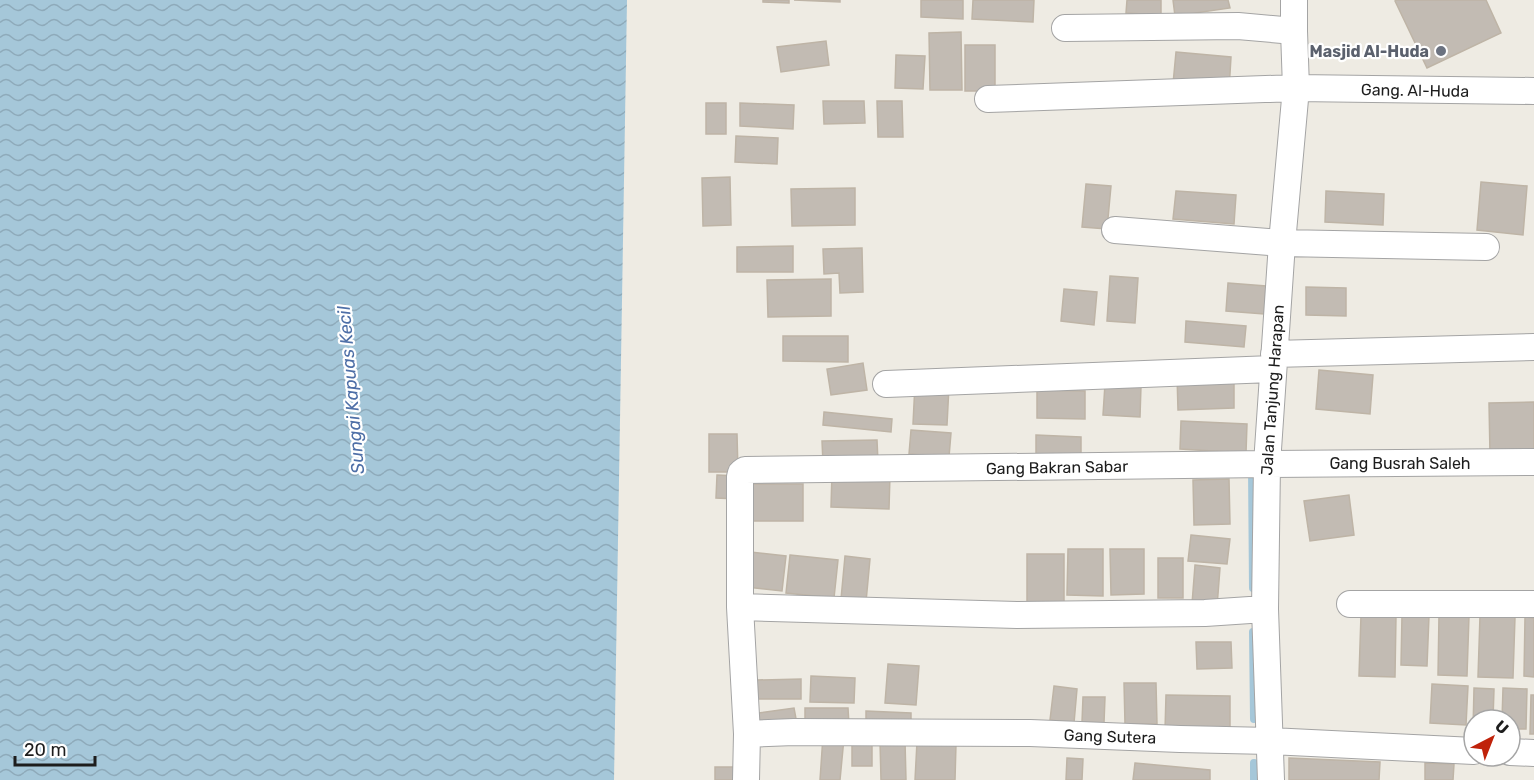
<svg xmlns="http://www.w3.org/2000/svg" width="1534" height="780" font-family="Rubik,sans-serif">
<defs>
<pattern id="water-waves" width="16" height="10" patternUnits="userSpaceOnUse" patternTransform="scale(1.5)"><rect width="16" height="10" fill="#a5c7d9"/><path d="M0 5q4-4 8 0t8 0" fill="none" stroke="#8eaaba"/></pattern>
</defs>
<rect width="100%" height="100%" fill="#eeebe3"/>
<path fill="url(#water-waves)" d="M0 0H627L614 780H0Z"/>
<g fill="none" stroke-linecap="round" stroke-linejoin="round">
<path stroke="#a5c7d9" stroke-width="8" d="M1252 467 1253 588
M1253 632 1254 719
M1254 763V780"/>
</g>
<path fill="#c2bbb3" stroke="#beb4a6" stroke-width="1.5" d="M763 0H789V3L763 2Z
M794 0H840V2Z
M921 0H963V19L921 17Z
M973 0H1034L1033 22 972 19Z
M1127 0H1161V15L1126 13Z
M1173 0H1228L1230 8 1175 16Z
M1396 0H1486L1501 33 1427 68 1395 1Z
M961 32 962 90H930L929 33Z
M826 41 829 65 781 72 777 47Z
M965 45H995V91H965Z
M1176 52 1231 57 1229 90 1173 84Z
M896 55 925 56 923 89 895 88Z
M823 101H864L865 123 824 124Z
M877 101H902L903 137H878Z
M706 103H726V134H706Z
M740 103 794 105 793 129 740 126Z
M736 136 778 138 777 164 735 162Z
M730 177 731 225 703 226 702 178Z
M1481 182 1527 186 1523 235 1477 230Z
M1086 184 1111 186 1107 229 1082 227Z
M855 188V225L792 226 791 189Z
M1176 191 1236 195 1234 224 1173 219Z
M1326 191 1384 194 1383 225 1325 222Z
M793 246V272H737V247Z
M862 248 863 292 840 293 839 273 824 274 823 249Z
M1110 276 1138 278 1135 323 1107 321Z
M831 279V316L768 317 767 280Z
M1228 283 1266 286 1264 314 1226 311Z
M1306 287 1346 288V316L1306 315Z
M1064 289 1097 292 1094 325 1061 321Z
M1186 321 1246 326 1244 347 1185 342Z
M783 336H848V362L783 361Z
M863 363 867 390 831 395 827 369Z
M1319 370 1373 375 1370 414 1316 409Z
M1234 374V408L1178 410 1177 375Z
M915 384 949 386 947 425 913 424Z
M1105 384 1141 386 1140 417 1103 415Z
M1037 390 1085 391V419L1037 418Z
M1534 402V454H1490L1489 403Z
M824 412 892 419 891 432 823 425Z
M1181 421 1247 424 1246 453 1180 449Z
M911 430 951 433 949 457 909 454Z
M709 434H737L738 472H709Z
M1036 435 1081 437V460L1036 458Z
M877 440 878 462 823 463 822 441Z
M832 473 890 475 889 509 831 507Z
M717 475 738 476 737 499 716 498Z
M1229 479 1230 524 1194 525 1193 480Z
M752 484H803V521H753Z
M1349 495 1354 535 1310 541 1304 501Z
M1191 535 1230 539 1227 564 1188 561Z
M1068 549H1103V596L1067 595Z
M1110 549H1144V594L1111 595Z
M750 552 786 556 782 591 747 587Z
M1027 554H1064V603L1027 602Z
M790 555 838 560 834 598 786 593Z
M845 556 870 559 866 602 841 599Z
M1158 558H1183V598H1158Z
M1195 565 1220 568 1217 607 1192 604Z
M1361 615 1396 616 1395 677 1359 676Z
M1402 615 1429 616 1427 666 1401 665Z
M1439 615 1469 616 1467 676 1438 675Z
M1480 616 1515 617 1513 678 1478 677Z
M1525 617 1534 618V677L1524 676Z
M1196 642H1231L1232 668 1197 669Z
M888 664 919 666 916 705 885 703Z
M811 676 855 678 854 703 810 702Z
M801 679V699H758L757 680Z
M1124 683H1156L1157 724H1125Z
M1432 684 1468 686 1466 725 1430 723Z
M1054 686 1077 689 1074 723 1050 720Z
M1474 688 1494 689 1493 720H1474V731H1473Z
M1503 688 1527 689 1526 729H1510V720H1502Z
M1166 695 1230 696V731L1165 730Z
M1531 695H1534V734H1530Z
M1083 697H1105L1104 723 1082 722Z
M794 708 797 724 754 730 752 714Z
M805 708H848L849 725H805Z
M866 711 911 713V727L866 724Z
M823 736 844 738 840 780H820Z
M852 741H872V766H852Z
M880 741H905L906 780H881Z
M917 742 956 744 955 780H915Z
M1067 758 1083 759 1082 780H1066Z
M1289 758 1380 762 1379 780H1289Z
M1135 763 1210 770V780H1133Z
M1425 763 1454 764 1453 780H1425Z
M715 767H743V780H715Z"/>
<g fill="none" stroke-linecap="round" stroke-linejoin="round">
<defs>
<path id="street" d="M1065 28 1238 26 1294 31
M988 99 1296 88 1534 91
M1115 230 1282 243 1486 247
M1274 354 1534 347
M886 384 1273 369
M1350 604H1534
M740 607 1017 615 1205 613 1265 609
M747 734 794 732 1030 733 1180 739 1270 741 1474 751
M1510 752 1534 753
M746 780 747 734 740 607V477L741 473 745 470 1267 464 1534 462
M1271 780 1265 609 1267 464 1282 243 1296 88 1294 31V0"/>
</defs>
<use href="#street" stroke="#a4a4a4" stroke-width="28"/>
<use href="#street" stroke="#fff" stroke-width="26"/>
</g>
<circle fill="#6b7280" stroke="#fff" stroke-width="2" cx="1441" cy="51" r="6"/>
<g text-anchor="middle" stroke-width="4.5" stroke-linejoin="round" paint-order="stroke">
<g font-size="16" font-weight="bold" fill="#5b616d" stroke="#fff" text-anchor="end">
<text x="1429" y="57">Masjid Al-Huda</text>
</g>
<g font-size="16" fill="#1d1d1d" stroke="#fff">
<text transform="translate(1415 90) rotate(1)" y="6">Gang. Al-Huda</text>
<text transform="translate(1272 390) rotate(-86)" y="6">Jalan Tanjung Harapan</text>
<text x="1400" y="469">Gang Busrah Saleh</text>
<text transform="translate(1057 467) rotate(-1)" y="6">Gang Bakran Sabar</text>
<text transform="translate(1110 736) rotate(2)" y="6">Gang Sutera</text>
</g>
<g font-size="18" font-style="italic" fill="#4e6fa7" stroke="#fff">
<text transform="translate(351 390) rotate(-95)" y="6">Sungai Kapuas Kecil</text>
</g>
</g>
<g transform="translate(1492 738) rotate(42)"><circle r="28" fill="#ffffff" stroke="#a5a5a5" stroke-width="1.5"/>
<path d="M0-4.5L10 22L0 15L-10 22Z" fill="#c0220a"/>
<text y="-9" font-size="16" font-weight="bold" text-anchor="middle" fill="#1d1d1d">U</text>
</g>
<path d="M15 756v9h80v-9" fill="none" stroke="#1d1d1d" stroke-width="3"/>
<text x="24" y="756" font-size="18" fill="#1d1d1d" stroke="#ffffff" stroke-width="4.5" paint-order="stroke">20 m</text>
</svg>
